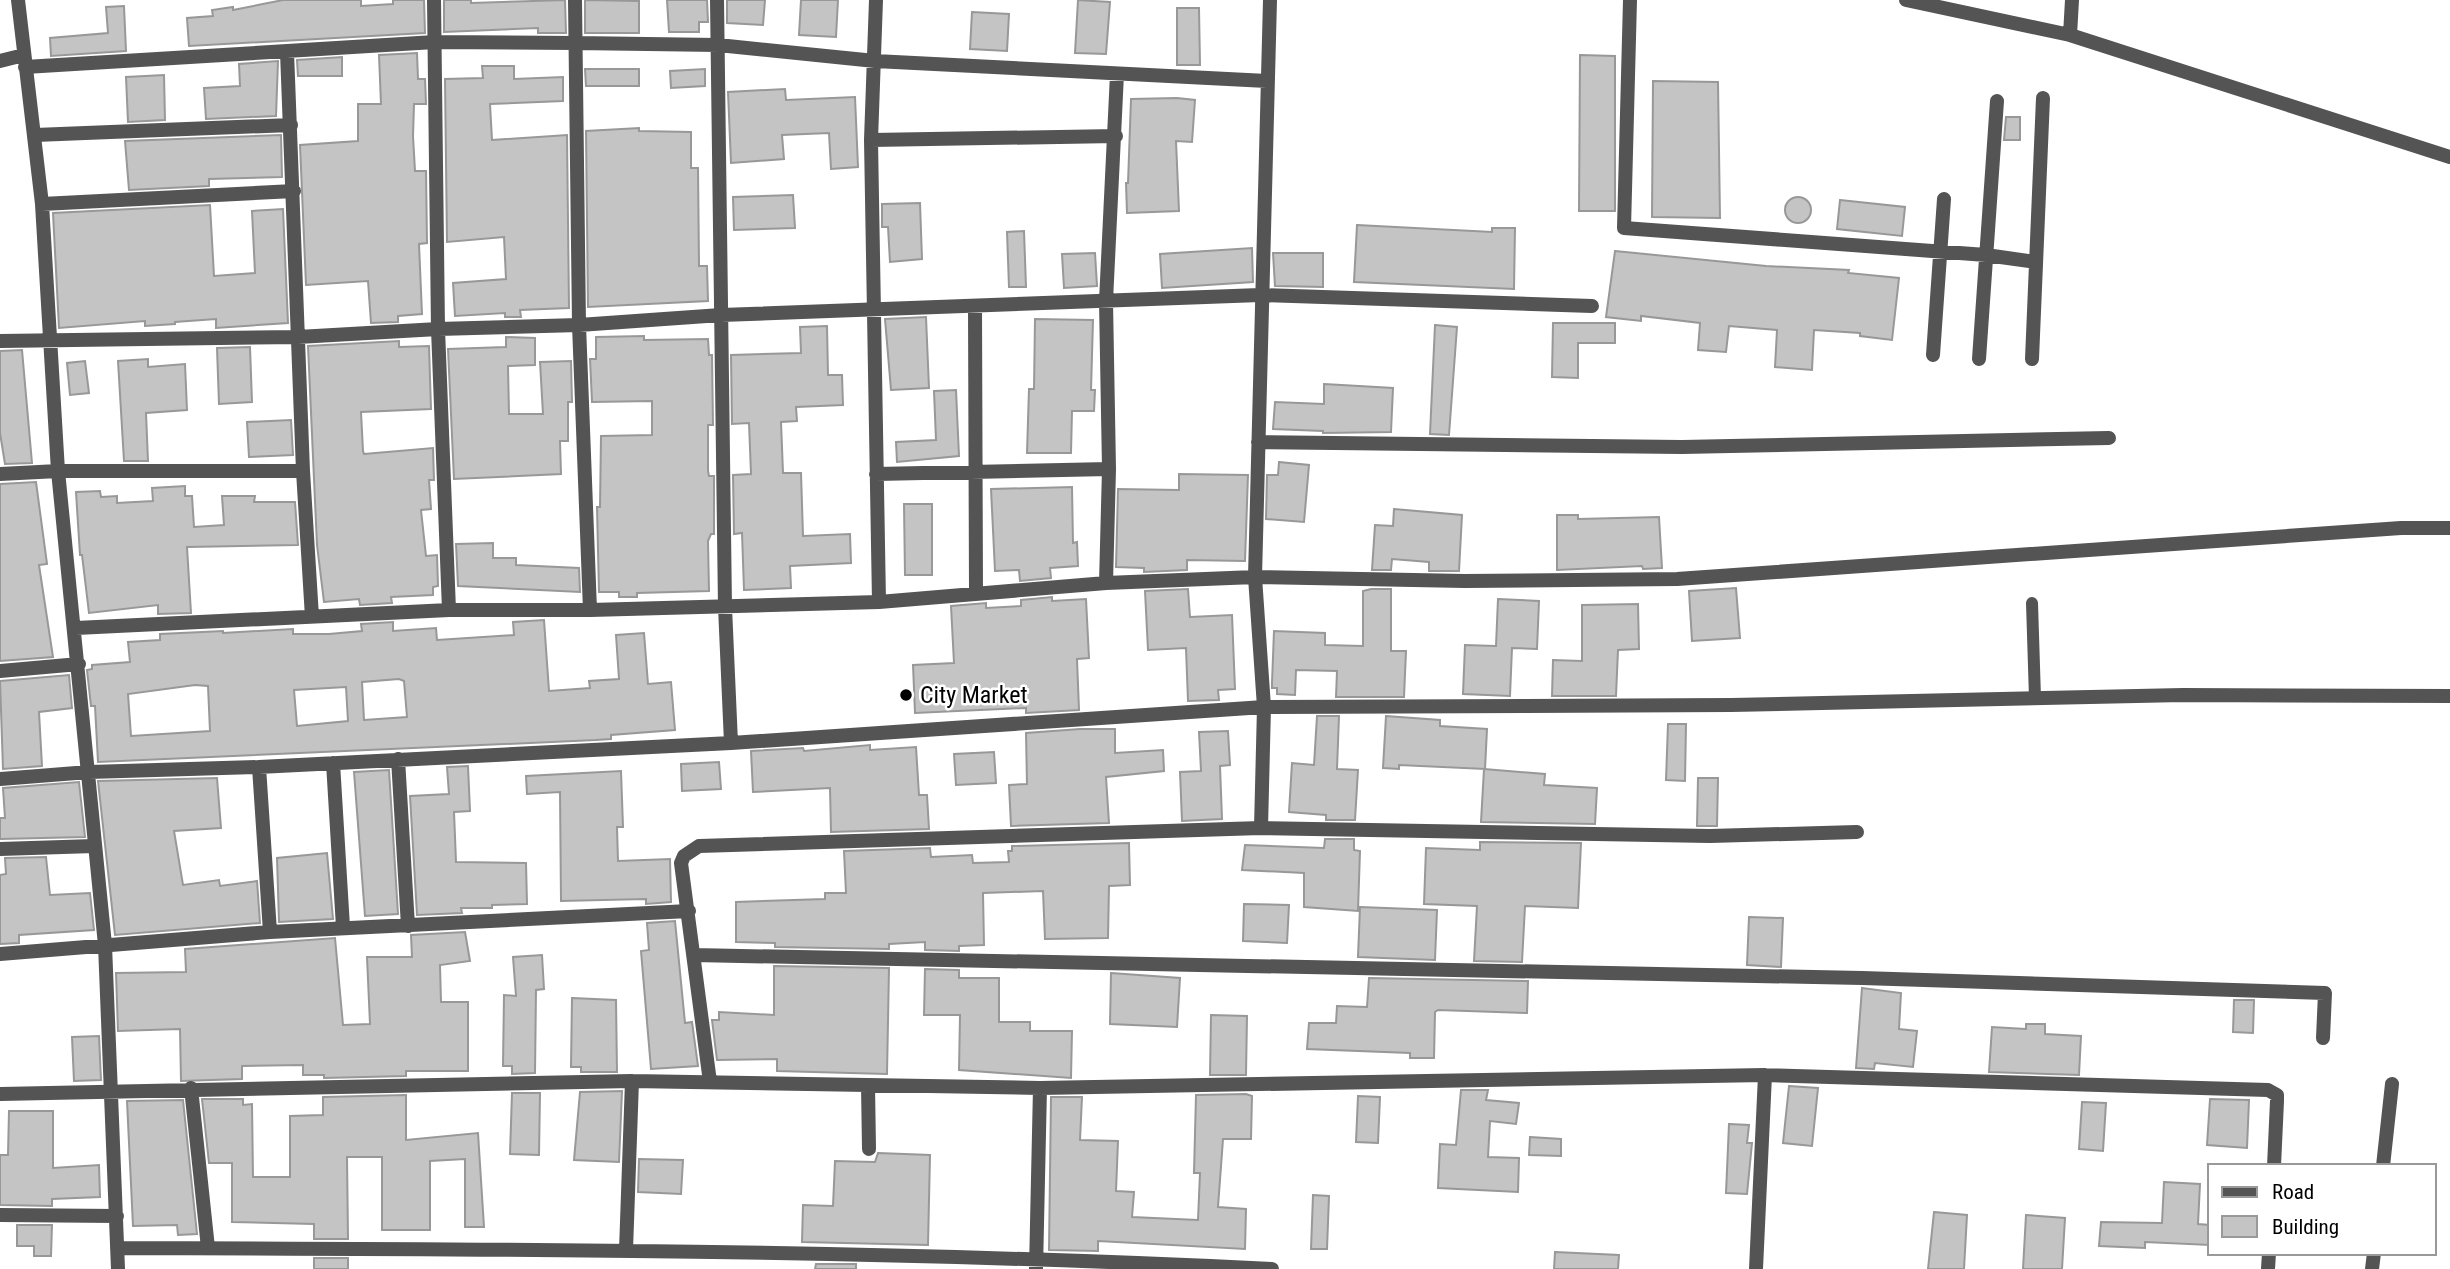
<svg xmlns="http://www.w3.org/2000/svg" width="2450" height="1269" font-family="'Roboto Condensed',sans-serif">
<rect width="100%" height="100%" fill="#fff"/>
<path fill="#c4c4c4" stroke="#989898" stroke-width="2" fill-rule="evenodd" d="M283 0H361V6L393 4V0H424L425 33 189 46 187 18 213 16 212 10 233 7V10Z
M444 0H471V3L565 0 566 33H538V28L444 32Z
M585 0 639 1V33H585Z
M667 0H707L708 22H699V32H669Z
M727 0H765L763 25 727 23Z
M801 0H838L836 37 799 35Z
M1078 0 1110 2 1106 54 1075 53Z
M124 6 126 51 51 56 50 38 108 33 106 7Z
M1177 8H1199L1200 65H1177Z
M972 12 1009 14 1007 51 970 49Z
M417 53 418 79H425L426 104H414L413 136 415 171H426L427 243 419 244 422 314 398 316V322L371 323 368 281 306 285 300 145 358 141V104H381L379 55Z
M1580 55 1615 56V211H1579Z
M342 57V76H298L297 60Z
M278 61 276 116 206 119 204 88 240 86 239 64Z
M482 66H514V79L563 77V101L490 104 492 140 567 135 569 308 520 310 521 317H505V313L455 316 453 283 506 279 504 237 447 242 445 79 483 78Z
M585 69H639V86H586Z
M705 69V86L671 88 670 71Z
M164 75 165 120 128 122 126 77Z
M1653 81 1718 82 1720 218 1652 217Z
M785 89 786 100 855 97 858 167 831 169 829 133 782 135 784 159 731 163 728 92Z
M1177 98 1195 100 1192 142 1176 141 1179 211 1127 213 1126 183H1128L1131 99Z
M2006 117H2020V140H2004Z
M639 128V131L691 132V168H698L699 266H707L708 301 588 307 586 131Z
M281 135 282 177 209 179V186L129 190 125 141Z
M793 195 795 228 734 230 733 197Z
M1785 210a13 13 0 1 1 26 0a13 13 0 1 1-26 0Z
M1840 200 1905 207 1902 236 1837 229Z
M920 203 922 259 890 262 888 227H882V204Z
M210 205 214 276 255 273 252 211 283 209 288 323 216 328V319L175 322V324L145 326V321L59 328 53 213Z
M1357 225 1492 232V228H1515L1514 289 1354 282Z
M1024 231 1026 287H1009L1007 232Z
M1252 248 1253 282 1162 288 1160 254Z
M1615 251 1766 266 1849 270 1848 273 1899 278 1892 340 1860 336V333L1814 330 1812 370 1775 367 1777 330 1729 326 1726 352 1698 350 1700 323 1641 316V321L1606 317Z
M1095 253 1097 286 1064 288 1062 254Z
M1273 253H1323V287L1275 286Z
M926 317 929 388 891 390 885 319Z
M1035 319 1093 320 1091 390H1095L1094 411H1072L1071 453H1027L1029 389H1034Z
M1553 323H1615V343H1578V378L1552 377Z
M1435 325 1457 327 1449 435 1430 434Z
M827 326 828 375H842L843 405 796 407 797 421 781 422 783 473H801L803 536 850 534 851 563 790 566 791 588 744 590 742 533 734 534 733 475 751 474 749 423 732 424 731 355 801 353 800 327Z
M644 336V340L708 339 709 355H712L713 425H708V471L709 476H714V534H711L708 541 709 591 637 593V597H619V592H599L597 507H600L601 436 652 435V401L592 402 590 359H596V337Z
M506 337 535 338V365L508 366 509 414H543L540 362 571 361 572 402H568V441H560L561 474 454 479 448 349 506 347Z
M399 341V347L429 346 431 409 361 412 363 451 364 454 433 448 434 480H429L431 509 421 510 426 556 437 555 438 586 433 587V595L391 597 392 603 360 605 359 599 324 602 317 545 308 346Z
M250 347 252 402 219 404 217 348Z
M22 350 32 463 5 464 0 433V351Z
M148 359V367L185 364 187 410 146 413 148 461H124L118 361Z
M85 361 89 393 70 395 67 363Z
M1324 384 1393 388 1391 432 1323 433V431L1273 429 1275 402 1324 404Z
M956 390 959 456 897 462 896 442 936 440 934 391Z
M291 420 293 455 249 457 247 422Z
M1279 462 1309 465 1304 522 1266 519 1267 475H1278Z
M1179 474 1248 475 1245 561 1187 560V570L1144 572V568L1116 567 1118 489 1179 490Z
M36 482 47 564 39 565 53 657 0 661V484Z
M185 486V496H192L194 527 224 525 222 496H255L254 502H295L298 545 187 547 191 613 158 614V605L89 613 82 555H80L76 492 100 491 101 497 117 496V503L153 501 152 488Z
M1072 487 1073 543 1077 542 1078 566 1050 568 1051 578 1020 581 1019 570 995 571 991 489Z
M904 504H932V575H905Z
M1394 509 1462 515 1459 571H1429V562L1392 559 1391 570H1372L1375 525 1393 526Z
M1557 515H1578V519L1659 517 1662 568 1643 569 1642 566 1557 570Z
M493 543V558H516V565L579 568 580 592 458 586 456 544Z
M1736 588 1740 638 1692 641 1689 591Z
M1188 589 1190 617 1232 615 1235 689 1218 690 1219 700 1188 701 1186 648 1148 650 1145 591Z
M1371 589H1391V651H1406L1404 697H1336L1337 671 1296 670 1295 695 1277 694V688H1272V683L1274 631 1325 633V645L1363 646V591Z
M1052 597V601L1086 599 1089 658 1077 659 1079 710 1026 713V708L915 713 913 665 954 663 951 606 986 603V608L1021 606V600Z
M1498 599 1539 601 1537 649 1512 648 1510 696 1463 694 1465 645 1496 646Z
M1638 604 1639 649 1618 650 1616 696H1552L1553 660 1582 661V605Z
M544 620 549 691 590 688 589 681 619 679 616 635 644 633 648 684 671 682 675 730 611 735V739L596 740 98 762 95 706H91L87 670 92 669V665L130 662 128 642 160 640V634L223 631V633L293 629V634H329L362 631 361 624 393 622V631L436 628 437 640 514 635 513 622ZM399 679 404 681 407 717 364 720 362 682ZM195 685 208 686 210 731 131 736 128 694ZM346 687 348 721 297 726 294 690Z
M69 675 72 708 39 712 42 766 3 769 0 681Z
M1317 716H1339L1337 769 1358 770 1355 820H1326V815L1289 812 1292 763 1314 765Z
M1386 716 1440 720V726L1487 729 1485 769 1399 765V769L1383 768Z
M1668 724H1686L1685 781 1666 780Z
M1080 729H1115V753L1163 750 1164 771 1106 777 1109 823 1011 826 1009 785 1027 784 1026 733Z
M1228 731 1230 765 1220 766 1222 819 1182 821 1180 772 1201 771 1199 732Z
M870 745V750L916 747 919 795H927L929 829 831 832 830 788 753 792 751 751 803 748 804 751Z
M994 752 996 783 956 785 954 754Z
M719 762 721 789 682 791 681 764Z
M468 766 470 811 454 812 456 862 526 863 527 904 492 905V908H461L462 913 417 915 410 796 449 794 447 767Z
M1484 769 1545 774 1544 785 1597 788 1595 824 1481 822Z
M389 770 398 914 365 916 354 772Z
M621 771 623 827H617L618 861 670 859 671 902 646 904V899L561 901 560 792 527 794 526 776Z
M217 778 221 828 174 831 183 885 219 880 220 886 257 881 260 923 115 935 98 781Z
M1698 778H1718L1717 826H1697Z
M79 782 85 837 0 839V818H5L3 788Z
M1325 839H1354V850L1360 851 1358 911 1304 907V873L1242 870 1245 845 1324 848Z
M1480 842 1581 843 1578 908 1525 906 1522 962 1474 961 1477 906 1424 904 1426 848 1480 850Z
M1129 843 1130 885 1109 886 1108 938 1045 939 1043 891 983 893 984 945 959 946V951L925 950V942L889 944V949L775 947V943L736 942V902L825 899V893H846L844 851 930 848 931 857 972 855 973 863 1009 862 1008 851H1012V846Z
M327 853 333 919 279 922 277 858Z
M46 857 50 895 90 893 94 930 19 935V943L0 944V875L6 874 5 858Z
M1244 904 1289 905 1287 943 1243 941Z
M1360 907 1437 910 1435 960 1358 957Z
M1749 917 1783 918 1781 967 1747 965Z
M675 921 685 1023 692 1022 698 1066 651 1069 641 951 649 950 647 923Z
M465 932 470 961 440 965 441 1002H468V1071H406V1076L324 1078V1075H303V1065L242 1066V1079L181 1081 180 1029 118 1031 116 973 186 972 185 949 335 938 343 1025 370 1024 367 957H412L411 935Z
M542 955 544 989 536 990 535 1073 512 1074V1066H503L504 995 516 996 513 957Z
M774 966 889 968 887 1074 777 1071V1059L717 1060 712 1020H719V1012L774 1015Z
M925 969 959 970V978H999V1022H1030V1031H1072L1071 1078 959 1070 960 1015H924Z
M1111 973 1180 978 1177 1027 1110 1024Z
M1369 978 1528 981 1527 1013 1438 1010 1435 1012 1434 1058H1410V1053L1307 1049 1309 1023H1336L1337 1006 1367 1007Z
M1862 988 1901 993 1899 1029 1917 1031 1913 1067 1875 1063 1874 1069 1856 1068Z
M572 998 616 1000 617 1072H581V1067H571Z
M2234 1000H2254L2253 1033 2233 1032Z
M1211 1015 1247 1016 1246 1075H1210Z
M2026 1024H2045V1034L2081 1036 2079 1075 1989 1072 1992 1027 2026 1029Z
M99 1036 101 1080 74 1081 72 1037Z
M1789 1086 1818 1088 1812 1146 1783 1143Z
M1461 1090H1488L1486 1100 1519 1103 1516 1124 1490 1121 1488 1157 1519 1158 1518 1192 1438 1188 1440 1144 1456 1145Z
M622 1091 619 1162 574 1160 580 1092Z
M512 1093H540L539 1155 510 1154Z
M1246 1094 1252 1096 1251 1139H1223L1218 1207 1246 1209 1245 1249 1098 1241V1251L1049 1250 1051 1097H1082L1080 1140 1118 1141 1116 1191 1134 1192 1132 1217 1198 1220 1200 1173H1194L1196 1095Z
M406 1095V1140L478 1133 484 1227H465V1159L430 1161V1230H382V1157H347L348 1239H314V1224L232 1222V1163H209L202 1099H243V1105L252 1104 253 1177H290V1116L323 1115V1097Z
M1358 1096 1380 1097 1378 1143 1356 1142Z
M2210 1099 2249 1100 2247 1148 2207 1145Z
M183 1100 197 1234 178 1235 177 1225 133 1226 127 1101Z
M2082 1102 2106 1103 2103 1151 2079 1149Z
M9 1111H53V1168L99 1165 100 1197 52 1199V1206L0 1205V1155H8Z
M1729 1124 1749 1125 1747 1143H1752L1747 1194 1726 1193Z
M1530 1137 1561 1139V1156L1529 1155Z
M878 1153 930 1155 928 1245 802 1242 803 1205 833 1206 835 1161 875 1162Z
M639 1159 683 1160 681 1194 638 1192Z
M2164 1182 2200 1184 2198 1224 2210 1225V1245L2145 1242V1248L2099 1246 2101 1222 2162 1223Z
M1313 1195 1329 1196 1327 1249H1311Z
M1934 1212 1967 1215 1964 1269H1928Z
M2026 1215 2065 1218 2062 1269H2023Z
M17 1225H52L51 1256H34V1246H17Z
M1555 1252 1619 1255 1618 1269H1554Z
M314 1258H348V1269H314Z
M816 1264H856V1269H815Z"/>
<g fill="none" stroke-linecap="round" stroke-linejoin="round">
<path stroke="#545454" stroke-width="12" d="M2032 603 2035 698"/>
<path stroke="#545454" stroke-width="14" d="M18 0 42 204 58 471 105 945 118 1269
M717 0 725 607 731 743
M876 0 871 140 879 602
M1630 0 1624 228 1986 255 2036 262
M1906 0 2070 35 2450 157
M2070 35 2072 0
M287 52 303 471 312 617
M0 61 24 55
M25 67 435 42 576 43 718 45 875 61 1267 81
M35 135 291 125
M871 140 1116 136
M42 204 294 191
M975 307 976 592
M0 341 298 337 438 329 434 0
M1933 355 1944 199
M1979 359 1997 101
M2032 359 2043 98
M1258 442 1682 447 2109 438
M0 474 58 471H303
M876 474 1109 469
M1106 583 1109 469 1106 301 1117 74
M449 610 438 329 579 325 575 0
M590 610 579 325 721 315 1260 295 1592 306
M76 628 449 610H590L879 602 1106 583 1255 577 1465 581 1677 579 2401 528H2450
M0 671 79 664
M398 759 408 926
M333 763 343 927
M259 767 270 932
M0 779 89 772 259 767 731 743 1264 707 1731 705 2183 695 2450 696
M1261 828 1264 707 1255 577 1270 0
M0 849 94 846
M0 954 270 932 689 911
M694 955 1862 978 2325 993 2323 1038
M710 1082 681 863 684 856 699 846 1261 828 1710 836 1857 832
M868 1085 869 1149
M191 1088 208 1248
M0 1094 632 1081 1040 1088 1765 1075 2268 1090 2277 1095V1101L2274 1166
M2383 1166 2392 1084
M0 1215 117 1216
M117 1248C502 1249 887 1250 1272 1269
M626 1250 632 1081
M1036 1269 1040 1088
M1756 1269 1765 1075
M2268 1269 2269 1253
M2372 1269 2374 1253"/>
</g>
<circle fill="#000" stroke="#fff" stroke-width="2.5" cx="906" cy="695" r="7"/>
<g text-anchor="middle" stroke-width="5" stroke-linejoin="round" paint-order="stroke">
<g font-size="24" fill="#000" stroke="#fff" text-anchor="start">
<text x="920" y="703">City Market</text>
</g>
</g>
<rect x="2208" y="1164" width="228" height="91" fill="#ffffff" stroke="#999999" stroke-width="2"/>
<rect x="2222" y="1187" width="35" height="10" fill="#545454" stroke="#999999" stroke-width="2"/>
<text x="2272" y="1199" font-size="21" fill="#000000">Road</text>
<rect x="2222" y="1216" width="35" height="21" fill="#c4c4c4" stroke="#999999" stroke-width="2"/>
<text x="2272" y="1234" font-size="21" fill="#000000">Building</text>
</svg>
